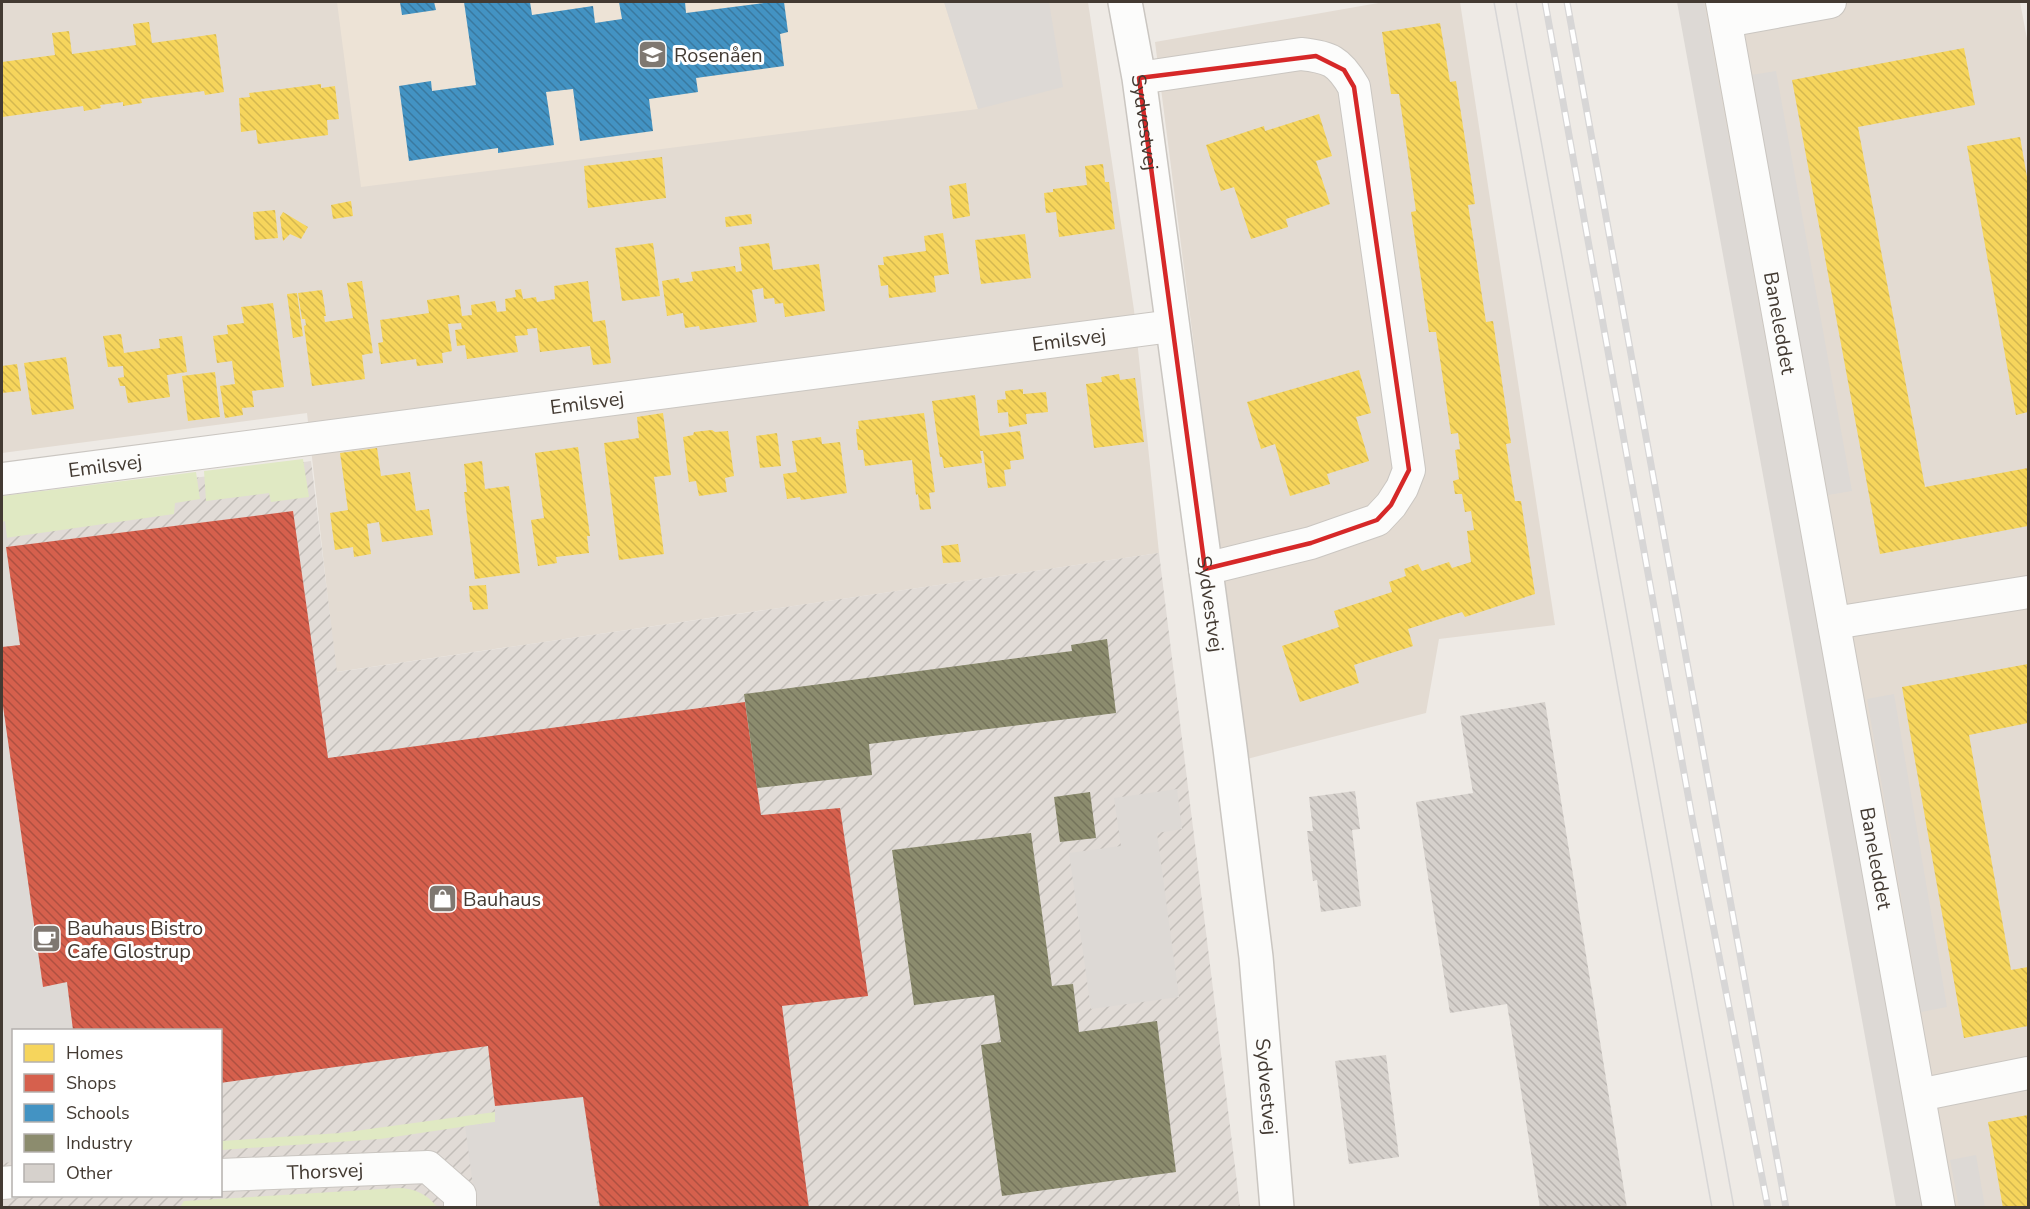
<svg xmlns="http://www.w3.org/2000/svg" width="2030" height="1209" font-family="'Nunito Sans',sans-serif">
<defs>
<pattern id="industrial-furrows" width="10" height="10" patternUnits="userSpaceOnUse" patternTransform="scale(1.5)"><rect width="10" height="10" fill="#e1dbd6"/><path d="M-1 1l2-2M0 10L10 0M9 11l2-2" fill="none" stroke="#c2bdb8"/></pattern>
<pattern id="homes-back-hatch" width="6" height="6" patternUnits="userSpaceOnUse" patternTransform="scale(1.5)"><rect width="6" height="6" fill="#f6d55c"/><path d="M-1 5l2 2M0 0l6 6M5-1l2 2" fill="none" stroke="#d4b850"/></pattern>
<pattern id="shops-back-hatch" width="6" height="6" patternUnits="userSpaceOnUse" patternTransform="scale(1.5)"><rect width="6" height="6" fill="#d6604d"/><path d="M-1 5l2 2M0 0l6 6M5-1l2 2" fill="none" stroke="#af5041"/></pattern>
<pattern id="schools-back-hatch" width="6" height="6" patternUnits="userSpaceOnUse" patternTransform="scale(1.5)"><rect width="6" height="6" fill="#4393c3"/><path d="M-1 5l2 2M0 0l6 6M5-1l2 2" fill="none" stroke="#3a799f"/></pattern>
<pattern id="industry-back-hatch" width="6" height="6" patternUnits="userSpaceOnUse" patternTransform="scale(1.5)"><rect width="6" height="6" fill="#8c8c6e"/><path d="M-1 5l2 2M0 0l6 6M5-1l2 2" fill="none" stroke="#74735b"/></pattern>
<pattern id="building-back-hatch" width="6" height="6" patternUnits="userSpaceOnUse" patternTransform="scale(1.5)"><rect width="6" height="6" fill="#d6d1cc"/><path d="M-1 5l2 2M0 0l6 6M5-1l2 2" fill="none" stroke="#b9b4b0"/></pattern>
</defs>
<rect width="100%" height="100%" fill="#eeeae5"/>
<path fill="#e3dbd2" d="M2 2H1088L1134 310 1159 553 336 672 307 413 2 453Z
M1384 2H1460L1555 625 1439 639 1426 713 1247 759 1155 42Z
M1690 2H2020L2028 44V1207H1923Z"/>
<path fill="url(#industrial-furrows)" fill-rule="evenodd" d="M311 461 337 672 1159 553 1240 1207H2V506ZM14 1030H220V1196H14Z"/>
<path fill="#ede3d6" d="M337 2H944L978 109 361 187Z"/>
<path fill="#e0e9c3" d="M303 459 309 497 271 502 269 493 206 501 204 471Z
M196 472 200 499 175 503 174 514 5 538V522H2V496Z
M495 1112V1122L380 1139 221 1150V1141L340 1133Z
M398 1188C414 1188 427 1194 437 1207H180L184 1201Z"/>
<path fill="#ddd9d5" d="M944 2H1049L1063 87 978 109Z
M1677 2H1704L1923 1207H1896Z
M1776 71 1852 491 1828 495 1751 75Z
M5 521 20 645 2 647V522Z
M1894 694 1947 1007 1921 1012 1867 699Z
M2 699 43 986 67 982 73 1030H14L13 1162 2 1163Z
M1177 789 1182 829 1157 833 1179 997 1091 1009 1069 853 1121 846 1114 798Z
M583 1097 598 1207H476L465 1126 495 1122V1106Z
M1976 1155 1985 1207H1959L1950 1160Z"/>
<path fill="url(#homes-back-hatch)" d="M149 22 152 43 216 34 224 92 205 95 204 91 141 99 142 103 123 106V102L100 105 101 108 84 111 83 106 2 117V62L55 55 52 33 69 31 72 54 136 45 133 24Z
M1440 23 1450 82 1456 81 1475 204 1468 205 1486 322 1493 321 1511 443 1506 444 1515 501H1521L1535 594 1465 617 1462 612 1408 629 1413 646 1354 665 1359 683 1300 702 1282 646 1339 627 1334 611 1392 592 1389 582 1406 576 1404 569 1418 564 1422 571 1449 562 1452 568 1471 562 1467 531 1474 530 1471 511 1465 512 1462 494H1455L1453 481 1459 479 1455 450 1460 449 1458 433 1451 434 1436 332H1429L1411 212 1416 211 1399 94H1391L1382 32Z
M1964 48 1975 105 1858 127 1925 487 2028 468V526L1880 554 1792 80Z
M321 84V88L335 86 339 119 327 120 328 135 258 144 256 130 241 132 239 98 250 97 249 93Z
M1319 114 1332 156 1316 161 1330 204 1286 219 1288 227 1251 239 1234 187 1221 191 1206 145 1264 126 1265 131Z
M2020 137 2028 183V412L2016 415 1967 146Z
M662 157 666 198 588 208 584 166Z
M1103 164 1105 182H1109L1115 229 1059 237 1056 212 1046 213 1044 193 1053 192V189L1087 185 1085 166Z
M966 183 970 216 953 219 949 186Z
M351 201 353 216 333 219 331 205Z
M275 210 278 238 255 240 253 212Z
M283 212 308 227 301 239 290 234 283 241 280 217Z
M751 214 752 224 726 227 725 217Z
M943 233 949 274 934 276 936 292 889 298 888 285 881 286 878 265H884L883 257 926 251 924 236Z
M1025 234 1031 278 981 284 975 240Z
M653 243 660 296 622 301 615 248Z
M769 243 773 270 819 264 825 311 785 317 783 303 775 304 774 298 764 299 763 288 752 290 757 322 700 330 699 326 685 328 683 313 667 316 662 281 679 278 680 283 693 281 691 272 735 266 736 272 742 271 739 247Z
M362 281 373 353 362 355 365 379 312 386 304 326 306 325 305 319H302L298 293 322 290 326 316H324L325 322 353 318 347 283Z
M588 281 593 322 605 320 611 363 593 365 590 346 540 352 537 328 527 329 528 335 515 336 518 352 467 359 465 345 457 346 455 330 462 329 461 323 448 324 452 351 442 353 443 363 417 366 416 359 381 364 378 343 383 342 380 320 429 313 427 300 459 295 462 316 472 315 471 305 495 301 497 312 506 311 505 299 516 297 515 290 521 289 523 299 536 297 537 302 555 299 554 286Z
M297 293 303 336 293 338 287 294Z
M273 303 284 387 252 391 254 407 242 408 243 415 225 418 220 386 235 384 232 361 217 363 213 336 228 334 227 325 244 323 241 307Z
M121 334 124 353 160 348 159 339 182 336 187 372 167 375 170 397 128 403 125 386H120L118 378 124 377 123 366 108 367 103 336Z
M66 357 74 409 32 415 24 363Z
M17 364 21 391 2 393V366Z
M1359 370 1371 413 1356 417 1369 461 1327 474 1330 484 1290 496 1275 444 1261 449 1247 402Z
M215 372 220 417 188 421 182 376Z
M1119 374 1120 380 1135 378 1144 442 1094 448 1086 384 1102 382 1101 377Z
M1023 389V394L1046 392 1048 412 1026 414 1027 424 1009 427 1008 412 998 413 997 400 1006 399 1005 391Z
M975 395 980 436 1020 431 1024 459 1010 461 1011 469 1004 470 1006 486 988 488 983 451H980L982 463 944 468 942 457H940L932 401Z
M663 413 671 475 654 477 664 554 619 560 604 443 639 438 637 417Z
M924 413 935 492 929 493 931 509 920 510 918 494 916 495 912 460 865 466 863 450H858L856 429H859L858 421Z
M712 430 715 432 728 431 734 476 725 478 727 492 699 496 696 481 689 482 683 437 693 435 694 432Z
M777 433 781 466 760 468 756 436Z
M821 437 822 444 840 442 847 493 801 500 800 497 787 499 783 474 797 472 792 441Z
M578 447 590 536H587L589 553 556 557 557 563 538 566 531 520 544 518 535 453Z
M377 448 381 476 410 472 416 511 429 509 433 535 382 542 379 522 367 524 371 554 354 557 353 547 335 550 330 513 348 510 340 453Z
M482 461 485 489 509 486 520 573 475 579 464 492H467L464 464Z
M958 544 961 562 943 563 941 546Z
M486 585 488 609 473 610 472 602H470L469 586Z
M2028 664V723L1969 735 2011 970 2028 967V1026L1964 1038 1902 687Z
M2028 1115V1208H2003L1988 1122Z"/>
<path fill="url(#shops-back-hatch)" d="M293 511 328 758 745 702 761 815 840 808 868 996 782 1006 809 1208H600L583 1097 495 1106 488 1046 220 1083V1030H73L67 982 43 987 2 699V647L20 645 6 547Z"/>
<path fill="url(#schools-back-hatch)" d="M400 2H434L436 10 402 15Z
M464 2H530L532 15 593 6 595 23 622 19 619 2H685L686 13 771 2H784L788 32 780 34 784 66 696 78 698 92 649 99 653 131 580 141 573 89 546 92 554 145 498 153V148L409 161 399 86 431 81 432 91 476 85Z"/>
<path fill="url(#industry-back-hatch)" d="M1107 639 1116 713 869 744 872 775 757 788 744 694 1072 651 1071 645Z
M1090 792 1096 838 1060 842 1054 797Z
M1031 833 1052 986 1073 984 1079 1032 1157 1021 1176 1172 1002 1196 981 1045 1001 1042 994 995 914 1005 892 850Z"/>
<path fill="url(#building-back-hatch)" d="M1545 702 1627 1208H1540L1507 1004 1450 1013 1416 802 1473 793 1460 716Z
M1355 791 1360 829 1352 830 1361 906 1321 912 1317 880 1313 881 1307 831H1313L1309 797Z
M1386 1055 1399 1157 1349 1164 1335 1061Z"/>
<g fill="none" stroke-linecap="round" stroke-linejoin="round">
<defs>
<g id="minor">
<path id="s1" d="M1722 2 1939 1208"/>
<path d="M1726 21 1830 2"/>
<path d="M1139 78 1301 54C1330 57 1339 61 1354 87L1409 470 1402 488 1391 505 1377 520 1311 543 1205 569"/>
<path id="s2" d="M2 479 1172 326"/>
<path d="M1834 623 2028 592"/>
<path d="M1919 1095 2028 1073"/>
<path id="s3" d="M220 1175 428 1167 460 1195V1208"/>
<path d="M2 1183 14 1182"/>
</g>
<g id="tertiary">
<path id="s4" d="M1125 2 1139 78 1230 748 1256 957 1277 1208"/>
</g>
</defs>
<use href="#minor" stroke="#cac6c1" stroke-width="34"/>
<use href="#tertiary" stroke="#cac6c1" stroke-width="36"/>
<use href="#minor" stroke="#fcfcfb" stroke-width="32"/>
<use href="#tertiary" stroke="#fcfcfb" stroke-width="33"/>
<path stroke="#d7d6d6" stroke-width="1.5" d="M1494 2 1712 1208
M1516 2 1734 1208"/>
<defs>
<path id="rail" d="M1545 2 1692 817 1768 1208
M1567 2 1786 1208"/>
</defs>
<use href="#rail" stroke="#d7d6d6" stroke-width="7"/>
<use href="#rail" stroke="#fff" stroke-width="4.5" stroke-dasharray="14" stroke-linecap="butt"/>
</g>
<path fill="none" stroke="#d62828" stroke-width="4.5" stroke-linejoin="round" d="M1316 56 1344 70 1354 87 1409 470 1391 505 1377 520 1311 543 1205 569 1139 78Z"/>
<defs>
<symbol id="school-square" viewBox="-11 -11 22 22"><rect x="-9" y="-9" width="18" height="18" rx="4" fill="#7f7871" stroke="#fff"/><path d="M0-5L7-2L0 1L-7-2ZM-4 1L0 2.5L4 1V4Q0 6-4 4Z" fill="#fff"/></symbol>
<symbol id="shop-square" viewBox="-11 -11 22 22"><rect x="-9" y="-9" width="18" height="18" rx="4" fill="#7f7871" stroke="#fff"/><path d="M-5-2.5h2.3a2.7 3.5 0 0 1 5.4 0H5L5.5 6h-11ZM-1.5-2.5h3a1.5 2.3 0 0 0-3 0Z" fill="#fff"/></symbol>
<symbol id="cafe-square" viewBox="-11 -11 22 22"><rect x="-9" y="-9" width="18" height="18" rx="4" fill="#7f7871" stroke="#fff"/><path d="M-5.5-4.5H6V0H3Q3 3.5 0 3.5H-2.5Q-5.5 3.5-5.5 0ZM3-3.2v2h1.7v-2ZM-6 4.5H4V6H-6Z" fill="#fff"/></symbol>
</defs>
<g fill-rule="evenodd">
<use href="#school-square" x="636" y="38" width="33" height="33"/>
<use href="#shop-square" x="426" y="882" width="33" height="33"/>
<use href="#cafe-square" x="30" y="922" width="33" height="33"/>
</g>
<g text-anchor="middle" stroke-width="6" stroke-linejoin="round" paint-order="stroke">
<g font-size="20" fill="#433a32" stroke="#fff" text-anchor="start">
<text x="674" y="62">Rosenåen</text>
<text x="463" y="906">Bauhaus</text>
<text x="67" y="935">Bauhaus Bistro<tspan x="67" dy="23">Cafe Glostrup</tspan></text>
</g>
<g font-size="20" fill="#433a32" stroke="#fff">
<text dy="7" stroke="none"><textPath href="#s4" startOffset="122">Sydvestvej</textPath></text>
<text dy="7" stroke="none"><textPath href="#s1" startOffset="326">Baneleddet</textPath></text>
<text dy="7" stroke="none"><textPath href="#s2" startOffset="1076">Emilsvej</textPath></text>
<text dy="7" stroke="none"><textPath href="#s2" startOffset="590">Emilsvej</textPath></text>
<text dy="7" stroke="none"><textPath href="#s2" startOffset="104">Emilsvej</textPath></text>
<text dy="7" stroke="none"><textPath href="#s4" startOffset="608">Sydvestvej</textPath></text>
<text dy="7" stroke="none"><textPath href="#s1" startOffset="870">Baneleddet</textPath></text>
<text dy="7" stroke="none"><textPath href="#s4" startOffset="1094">Sydvestvej</textPath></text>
<text dy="7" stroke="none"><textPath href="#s3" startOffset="105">Thorsvej</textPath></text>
</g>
</g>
<rect width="2030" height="1209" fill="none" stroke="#433a32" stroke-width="6"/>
<rect x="12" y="1029" width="210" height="168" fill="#ffffff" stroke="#b4b0ad" stroke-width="1.5"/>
<rect x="24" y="1044" width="30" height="18" fill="#f6d55c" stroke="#b4b0ad" stroke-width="1.5"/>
<text x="66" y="1059" font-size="18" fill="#433a32">Homes</text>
<rect x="24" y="1074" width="30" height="18" fill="#d6604d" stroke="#b4b0ad" stroke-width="1.5"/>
<text x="66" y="1089" font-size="18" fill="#433a32">Shops</text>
<rect x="24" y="1104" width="30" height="18" fill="#4393c3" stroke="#b4b0ad" stroke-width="1.5"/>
<text x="66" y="1119" font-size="18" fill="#433a32">Schools</text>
<rect x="24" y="1134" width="30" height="18" fill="#8c8c6e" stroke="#b4b0ad" stroke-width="1.5"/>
<text x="66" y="1149" font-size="18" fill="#433a32">Industry</text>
<rect x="24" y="1164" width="30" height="18" fill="#d6d1cc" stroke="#b4b0ad" stroke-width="1.5"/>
<text x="66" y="1179" font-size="18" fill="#433a32">Other</text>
</svg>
